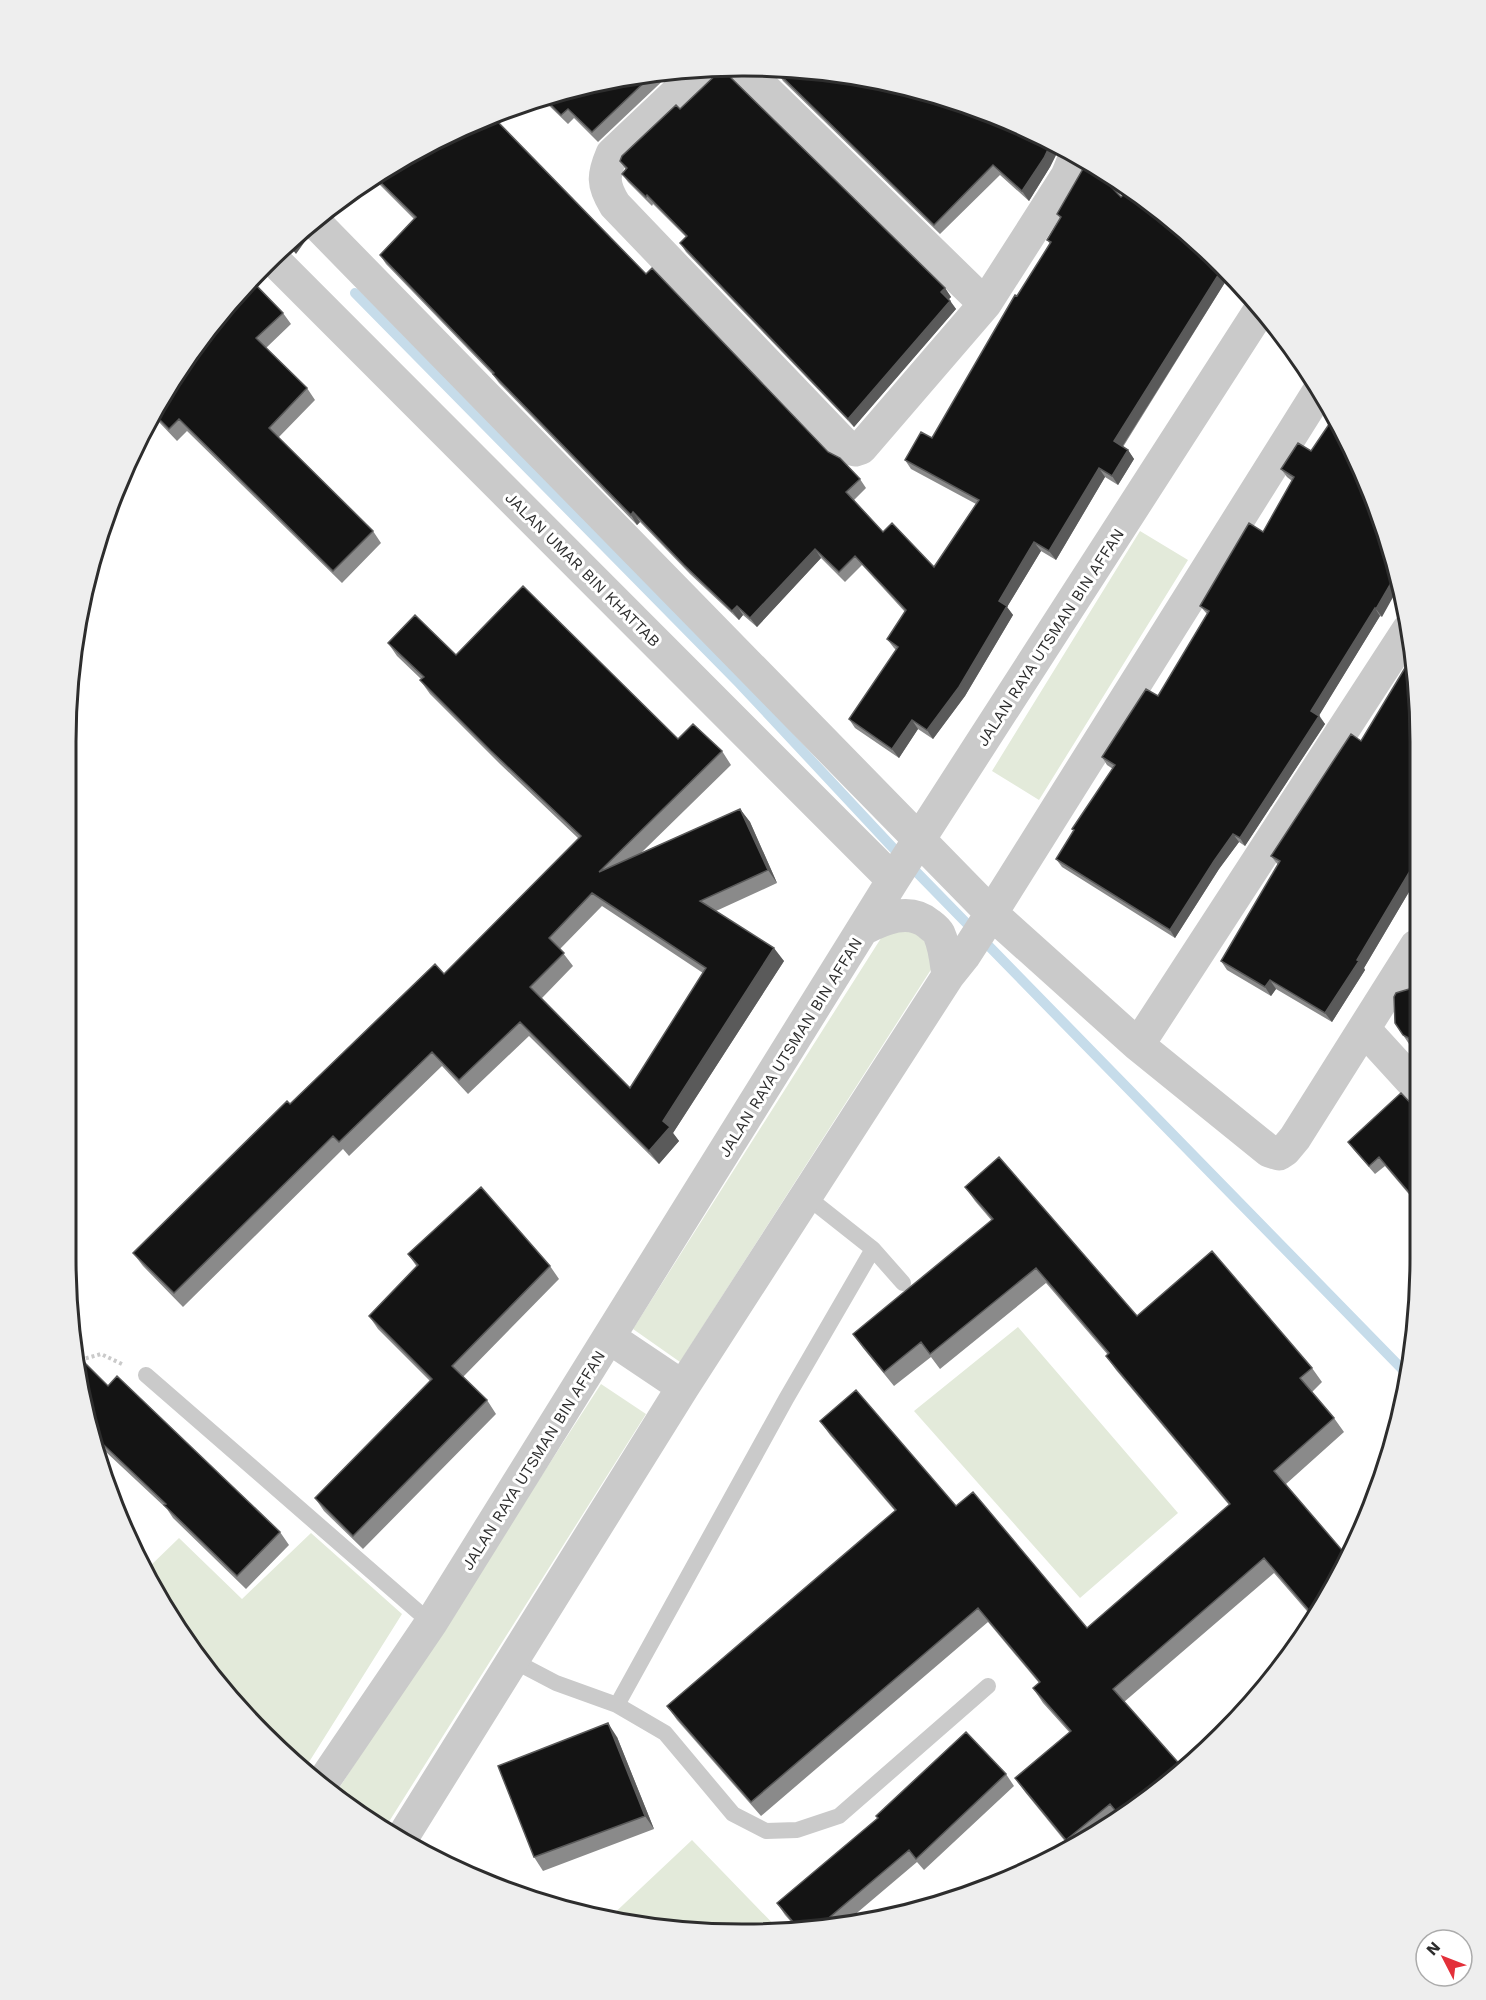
<svg xmlns="http://www.w3.org/2000/svg" width="1486" height="2000" font-family="'Work Sans',sans-serif">
<rect width="100%" height="100%" fill="#fff"/>
<path fill="#e3eada" d="M1140 531 1188 560 1039 800 992 771Z
M911 929C927 939 930 950 932 968L680 1362 633 1329 883 935Z
M1018 1327 1178 1513 1080 1598 914 1411Z
M601 1384 646 1414 385 1828 334 1796Z
M311 1533 402 1614 304 1770 265 1736 157 1596 146 1570 179 1538 242 1599Z
M692 1840 781 1932 607 1920Z"/>
<g fill="none" stroke-linecap="round" stroke-linejoin="round">
<path stroke="#c6dcea" stroke-width="10" d="M355 293 739 683 894 849 1405 1372"/>
<path stroke="#cacaca" stroke-width="4" stroke-dasharray="3 3" stroke-linecap="butt" d="M80 1360 101 1354 124 1365"/>
<path stroke="#cacaca" stroke-width="16" d="M806 1196 873 1249 903 1283
M146 1375 431 1623
M514 1661 556 1683 617 1705 665 1733 733 1814 766 1831 797 1830 839 1816 988 1686
M617 1705 786 1399 873 1249"/>
<path stroke="#cacaca" stroke-width="33" d="M703 68 612 154C603 175 602 184 615 205L848 448 855 450 861 448 985 304
M744 69 985 304 1067 176 1076 154
M314 221 991 913 1138 1045 1269 1151 1279 1154 1285 1150 1295 1138 1416 946
M272 258 893 880
M863 929C883 919 909 907 929 924 933 927 937 930 939 934 945 947 946 962 948 976
M1364 1029 1417 1087
M1138 1045 1408 630
M610 1338 683 1387
M321 1785 431 1623 893 880 1260 310
M402 1838 683 1387 948 976 964 956 984 925 1317 394"/>
</g>
<path fill="#8a8a8a" fill-rule="evenodd" d="M672 72 598 142 574 118 568 124 542 99 568 89Z
M777 72 961 102 1060 147 1050 167 1029 201 1000 175 940 234 783 81Z
M680 109 945 288 951 297 949 299 956 309 854 427 686 252 680 243 686 237 653 204 652 206 628 182 622 174 626 170 620 161Z
M507 112 497 122 646 274 828 452 860 479 866 488 854 500 883 532 934 567 976 504 911 469 905 460 932 438 1017 296 1050 244 1047 240 1060 218 1057 214 1121 197 1190 234 1229 276 1123 447 1128 450 1134 459 1118 485 1105 477 1056 560 1041 551 1007 607 1013 615 965 696 933 739 918 729 899 758 855 728 849 719 896 650 894 648 887 639 905 612 862 565 845 582 821 558 757 627 743 615 739 620 690 574 640 522 637 525 499 383 493 375 386 264 380 255 414 219 374 179 444 136Z
M283 313 291 324 266 348 307 388 315 400 278 438 373 531 381 543 342 583 187 431 177 441 158 421 136 443 180 367Z
M1298 443 1382 617 1380 616 1319 715 1325 724 1245 846 1239 842 1219 869 1175 938 1062 867 1056 859 1074 830 1072 829 1113 769 1107 765 1102 757 1158 696 1207 614 1200 606 1263 532 1292 481 1287 477 1281 469Z
M388 643 456 655 678 739 722 751 731 765 641 853 740 809 750 822 777 883 716 911 784 961 673 1133 679 1141 659 1164 529 1036 468 1094 442 1066 349 1156 343 1149 183 1307 143 1266 133 1253 290 1104 444 974 579 839 500 764 430 694 420 680 421 679 397 656ZM602 906 703 973 630 1088 542 998 573 966 560 949Z
M1414 658 1416 880 1364 968 1365 970 1332 1022 1276 989 1271 996 1227 970 1221 961 1278 865 1271 856 1361 741Z
M1416 987 1417 1048 1409 1044 1395 1023Z
M1417 1110 1418 1205 1385 1166 1375 1174 1354 1150 1348 1142Z
M965 1187 1137 1316 1312 1368 1322 1382 1312 1392 1334 1418 1344 1432 1286 1484 1329 1595 1313 1618 1274 1573 1124 1702 1155 1794 1068 1845 1025 1792 1015 1778 1070 1733 1043 1703 1033 1688 1039 1683 988 1622 761 1816 677 1720 667 1706 895 1511 830 1435 820 1421 956 1506 1087 1628 1229 1505 1116 1370 1106 1356 1108 1355 1046 1283 940 1369 931 1357 894 1386 863 1348 853 1334 992 1221 975 1201Z
M408 1254 550 1266 559 1279 463 1377 487 1400 496 1414 363 1549 324 1511 315 1498 430 1381 378 1329 369 1316 417 1267Z
M80 1362 280 1532 289 1545 246 1589 173 1518 167 1509 91 1438 89 1433Z
M617 1737 654 1829 543 1871 534 1857Z
M1006 1774 1014 1786 924 1870 917 1862 845 1923 799 1931 785 1915 777 1903Z"/>
<path fill="#5a5a5a" d="M1051 143 1060 147 1050 167 1029 201 1022 191Z
M303 235 306 240 296 254 292 249Z
M1222 269 1229 276 1120 450 1114 441Z
M945 288 951 297 947 301 941 292Z
M950 301 956 309 854 427 848 419Z
M1128 450 1134 459 1118 485 1112 476Z
M1099 468 1105 477 1056 560 1049 551Z
M633 512 640 522 637 525 631 515Z
M1034 542 1041 551 1007 607 1013 615 965 696 933 739 927 730 999 601Z
M815 549 821 558 757 627 750 618Z
M1394 578 1397 590 1382 617 1376 609Z
M737 606 743 615 739 620 732 611Z
M1375 608 1380 616 1317 719 1311 711Z
M1319 716 1325 724 1245 846 1240 838Z
M912 720 918 729 899 758 892 749Z
M740 809 750 822 777 883 768 870Z
M1233 834 1239 842 1219 869 1175 938 1170 930 1214 861Z
M1416 861V880L1364 968 1365 970 1332 1022 1325 1013Z
M774 948 784 961 673 1133 679 1141 659 1164 649 1151 663 1121Z
M1270 980 1276 989 1271 996 1265 987Z
M608 1723 617 1737 654 1829 645 1816Z"/>
<path fill="#141414" stroke="#5a5a5a" stroke-width="1.5" fill-rule="evenodd" d="M722 69 945 288 941 292 950 301 848 419 680 243 687 236 647 195 646 197 622 174 627 168 620 161 622 156 676 105 680 109Z
M779 70 832 72 961 102 1051 143 1044 158 1022 191 993 165 934 225 777 72Z
M652 75 592 132 568 109 561 115 544 98 568 89Z
M493 117 646 274 652 268 828 452 840 458 860 479 846 492 883 532 892 523 934 567 979 500 905 460 921 432 932 438 1015 295 1017 296 1051 242 1047 240 1061 217 1057 214 1087 162 1121 197 1129 190 1190 234 1222 269 1114 441 1128 450 1112 476 1099 468 1049 551 1034 542 999 601 1007 606 959 687 927 730 912 720 892 749 849 719 898 647 887 639 906 610 855 556 839 572 815 549 750 618 737 606 732 611 684 565 633 512 631 515 493 374 494 373 380 255 416 217 376 178 444 136Z
M301 232 303 235 292 249 287 245Z
M251 280 283 313 256 338 307 388 269 428 373 531 333 571 179 419 169 429 153 413 180 367Z
M1332 420 1369 484 1394 578 1376 609 1375 608 1311 711 1319 716 1240 838 1233 834 1214 861 1170 930 1056 859 1074 830 1072 829 1115 765 1102 757 1146 689 1158 696 1209 611 1200 606 1249 523 1263 532 1294 477 1281 469 1298 443 1311 451Z
M523 586 678 739 693 724 722 751 599 872 740 809 768 870 700 901 774 948 663 1121 670 1127 649 1151 520 1022 459 1080 432 1052 339 1142 333 1136 174 1293 133 1253 287 1101 290 1104 435 964 444 974 581 836 491 751 420 680 424 677 388 643 415 615 456 655ZM592 893 706 968 630 1088 530 987 564 953 549 938Z
M1411 658 1413 660 1414 658 1416 861 1357 960 1359 961 1325 1013 1270 980 1265 987 1221 961 1280 861 1271 856 1351 734 1361 741Z
M1416 987 1417 1042H1416L1403 1035 1395 1023 1394 997 1396 993Z
M1401 1093 1417 1110 1418 1203 1379 1157 1369 1166 1348 1142Z
M999 1157 1137 1316 1212 1251 1312 1368 1300 1378 1334 1418 1274 1471 1347 1556 1329 1595 1314 1616 1264 1558 1113 1689 1183 1768 1155 1794 1119 1815 1110 1804 1066 1840 1015 1778 1071 1731 1033 1688 1040 1682 978 1608 751 1802 667 1706 896 1510 820 1421 856 1390 956 1506 973 1492 1087 1628 1230 1504 1106 1356 1109 1353 1036 1268 930 1354 921 1342 884 1372 853 1334 993 1219 965 1187Z
M481 1187 550 1266 452 1366 487 1400 353 1536 315 1498 432 1379 369 1316 418 1265 408 1254Z
M82 1360 108 1386 117 1376 280 1532 237 1576 164 1505 166 1504 89 1431 80 1362Z
M608 1723 645 1816 534 1857 498 1766Z
M966 1732 1006 1774 916 1859 909 1850 818 1927 800 1930 777 1903 878 1818 876 1816Z"/>
<g text-anchor="middle" stroke-width="6" stroke-linejoin="round" paint-order="stroke">
<g font-size="16" fill="#2d2d2d" stroke="#fff">
<text transform="translate(583 569) rotate(45)" y="6">JALAN UMAR BIN KHATTAB</text>
<text transform="translate(1050 637) rotate(-57)" y="6">JALAN RAYA UTSMAN BIN AFFAN</text>
<text transform="translate(790 1047) rotate(-58)" y="6">JALAN RAYA UTSMAN BIN AFFAN</text>
<text transform="translate(533 1460) rotate(-58)" y="6">JALAN RAYA UTSMAN BIN AFFAN</text>
</g>
</g>
<path d="M0 0H1486V2000H0ZM742 76H744A666 666 0 0 1 1410 742V1258A666 666 0 0 1 744 1924H742A666 666 0 0 1 76 1258V742A666 666 0 0 1 742 76Z" fill="#eee" fill-rule="evenodd"/>
<path fill="none" stroke="#2d2d2d" stroke-width="3" d="M742 76H744A666 666 0 0 1 1410 742V1258A666 666 0 0 1 744 1924H742A666 666 0 0 1 76 1258V742A666 666 0 0 1 742 76Z"/>
<g transform="translate(1444 1958) rotate(312)"><circle r="28" fill="#ffffff" stroke="#ababab" stroke-width="1.5"/>
<path d="M0-4.5L10 22L0 15L-10 22Z" fill="#e3303a"/>
<text y="-9" font-size="16" font-weight="bold" text-anchor="middle" fill="#2d2d2d">N</text>
</g>
</svg>
